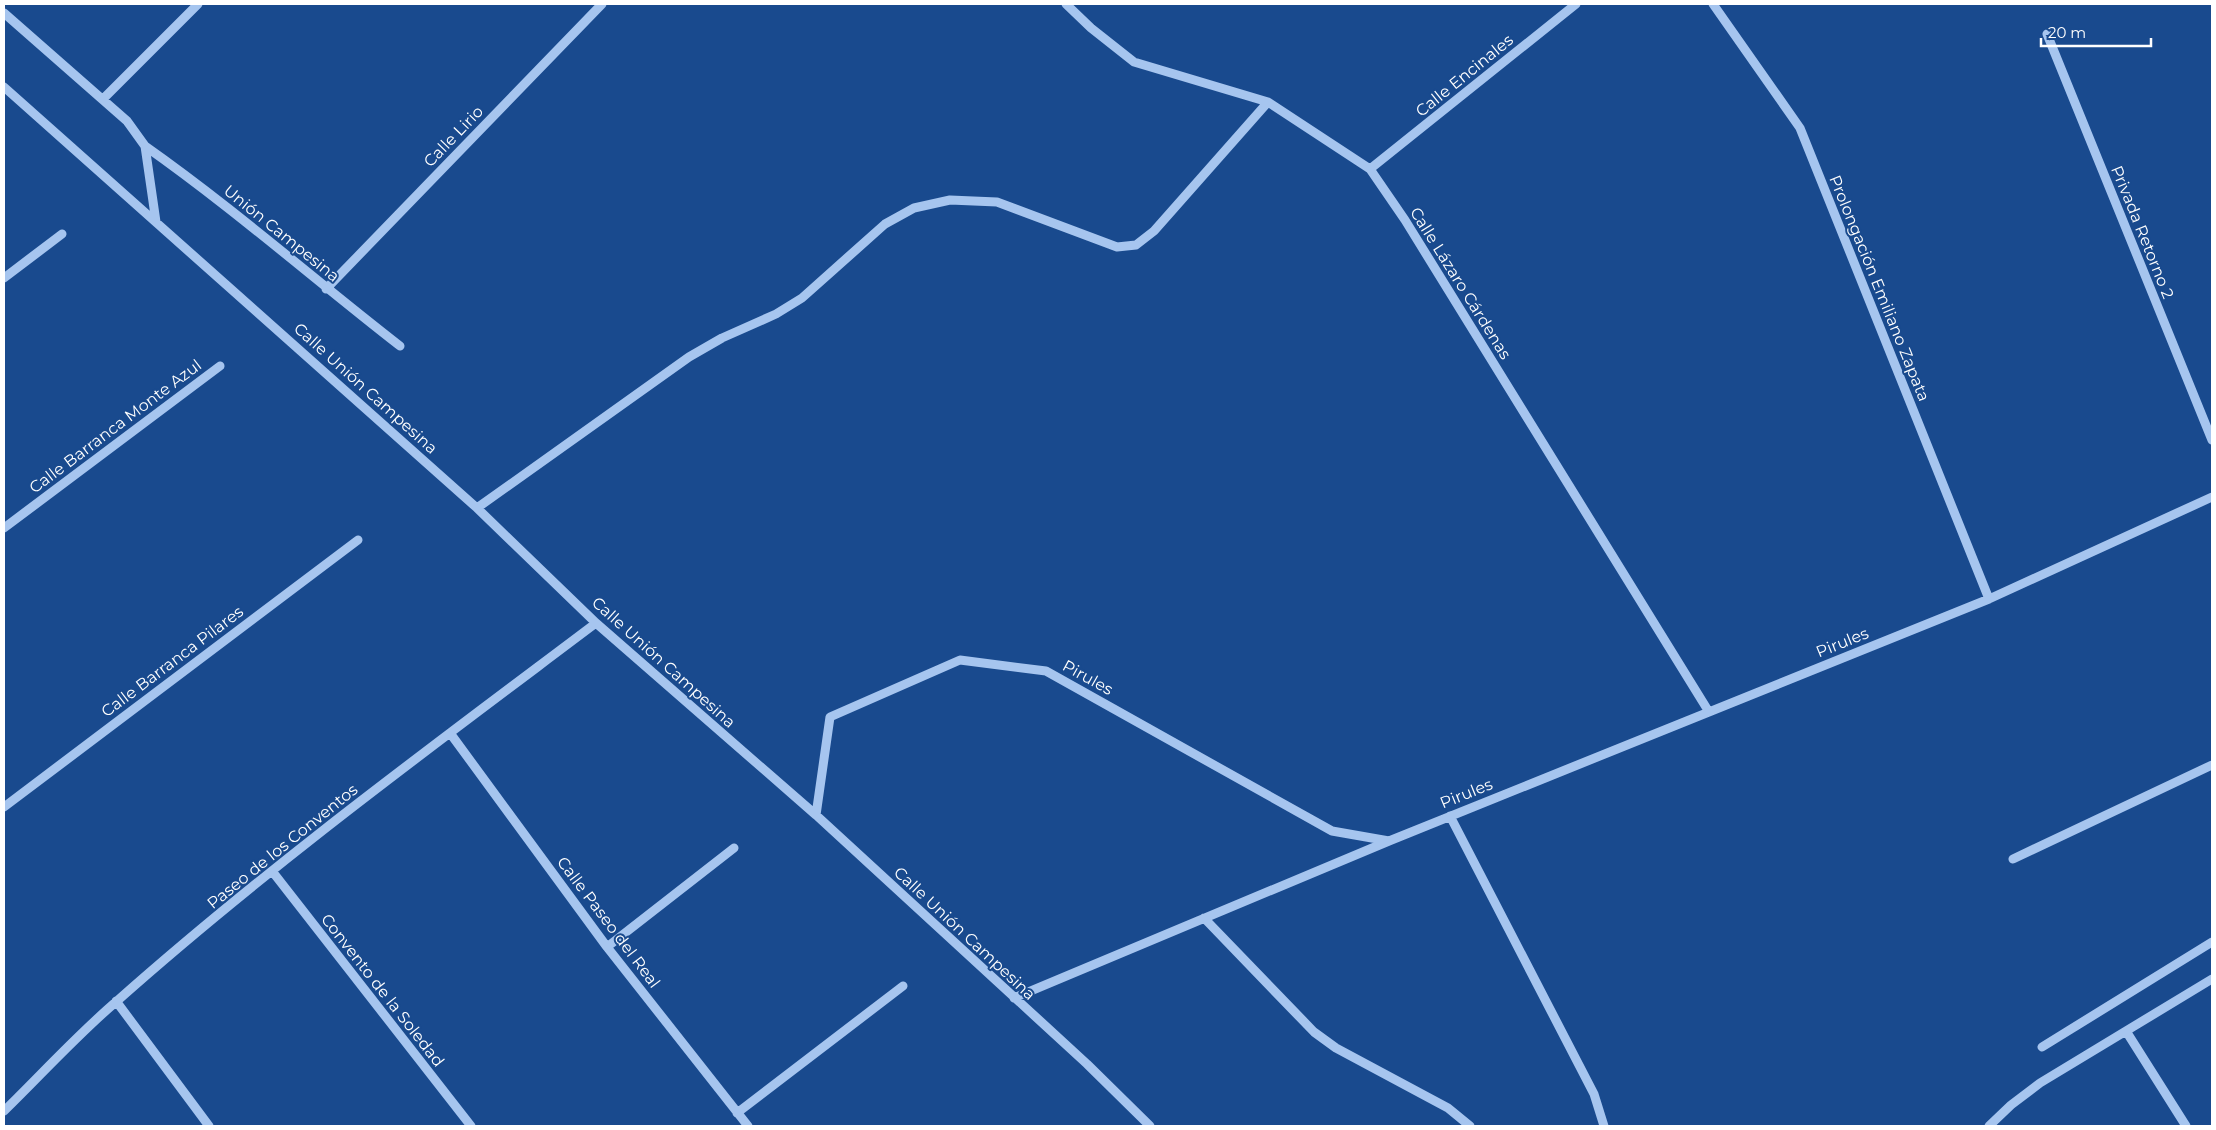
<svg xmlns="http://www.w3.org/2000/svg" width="2216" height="1130" font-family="Montserrat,sans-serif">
<rect width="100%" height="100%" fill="#194a8e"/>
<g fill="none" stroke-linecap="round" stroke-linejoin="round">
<path stroke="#a6c5ef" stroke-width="9" d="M1066 4 1091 28 1134 62 1268 102 1370 169 1405 220 1709 712
M1713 4 1800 128 1989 599
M4 13 127 121 145 146 156 222
M2047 34 2212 440
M4 87 477 508 596 623 816 815 1087 1064 1150 1126
M103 99 198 4
M145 146C233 208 315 280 400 346
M1370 169 1576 4
M4 278 62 234
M326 289 602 4
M477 508 689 357 722 338 776 314 802 298 885 224 914 208 950 200 997 202 1117 247 1136 245 1154 231 1268 102
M4 528 220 366
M450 733 607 947 748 1126
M4 807 358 540
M816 815 830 717 960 660 1046 671 1332 831 1389 841 1989 599 2212 497
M1450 816 1594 1094 1604 1126
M2013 859 2212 765
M272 871 471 1126
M1204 918 1314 1032 1336 1048 1448 1108 1470 1126
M607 947 734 848
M1014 998 1389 841
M116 1001 209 1126
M2126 1031 2186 1126
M2042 1047 2212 942
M4 1111C41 1075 77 1035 117 1001 269 866 434 745 596 623
M737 1113 903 986
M1989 1126 2011 1105 2040 1083 2212 979"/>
</g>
<g text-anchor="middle" stroke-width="4" stroke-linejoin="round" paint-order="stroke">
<g font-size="16" fill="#fff" stroke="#194a8e">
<text transform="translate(1464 75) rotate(-39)" y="6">Calle Encinales</text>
<text transform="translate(453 136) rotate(-46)" y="6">Calle Lirio</text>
<text transform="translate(2143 232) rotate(68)" y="6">Privada Retorno 2</text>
<text transform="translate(282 233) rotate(39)" y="6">Unión Campesina</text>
<text transform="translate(1461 283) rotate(58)" y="6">Calle Lázaro Cárdenas</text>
<text transform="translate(1880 288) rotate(68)" y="6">Prolongación Emiliano Zapata</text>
<text transform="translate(366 388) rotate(42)" y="6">Calle Unión Campesina</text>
<text transform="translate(115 426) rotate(-37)" y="6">Calle Barranca Monte Azul</text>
<text transform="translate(1842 642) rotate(-22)" y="6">Pirules</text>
<text transform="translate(172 661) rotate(-37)" y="6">Calle Barranca Pilares</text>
<text transform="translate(664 662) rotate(42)" y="6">Calle Unión Campesina</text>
<text transform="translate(1088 677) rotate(29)" y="6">Pirules</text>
<text transform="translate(1466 793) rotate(-22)" y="6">Pirules</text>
<text transform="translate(282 846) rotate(-39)" y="6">Paseo de los Conventos</text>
<text transform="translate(609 922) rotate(53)" y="6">Calle Paseo del Real</text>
<text transform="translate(965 933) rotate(43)" y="6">Calle Unión Campesina</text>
<text transform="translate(383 990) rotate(52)" y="6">Convento de la Soledad</text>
</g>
</g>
<rect width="2216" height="1130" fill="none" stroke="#ffffff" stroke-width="10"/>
<path d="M2041 38v8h110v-8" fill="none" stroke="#ffffff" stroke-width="2.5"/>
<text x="2048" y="38" font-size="15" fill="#ffffff" stroke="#194a8e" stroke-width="4" paint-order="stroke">20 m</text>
</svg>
